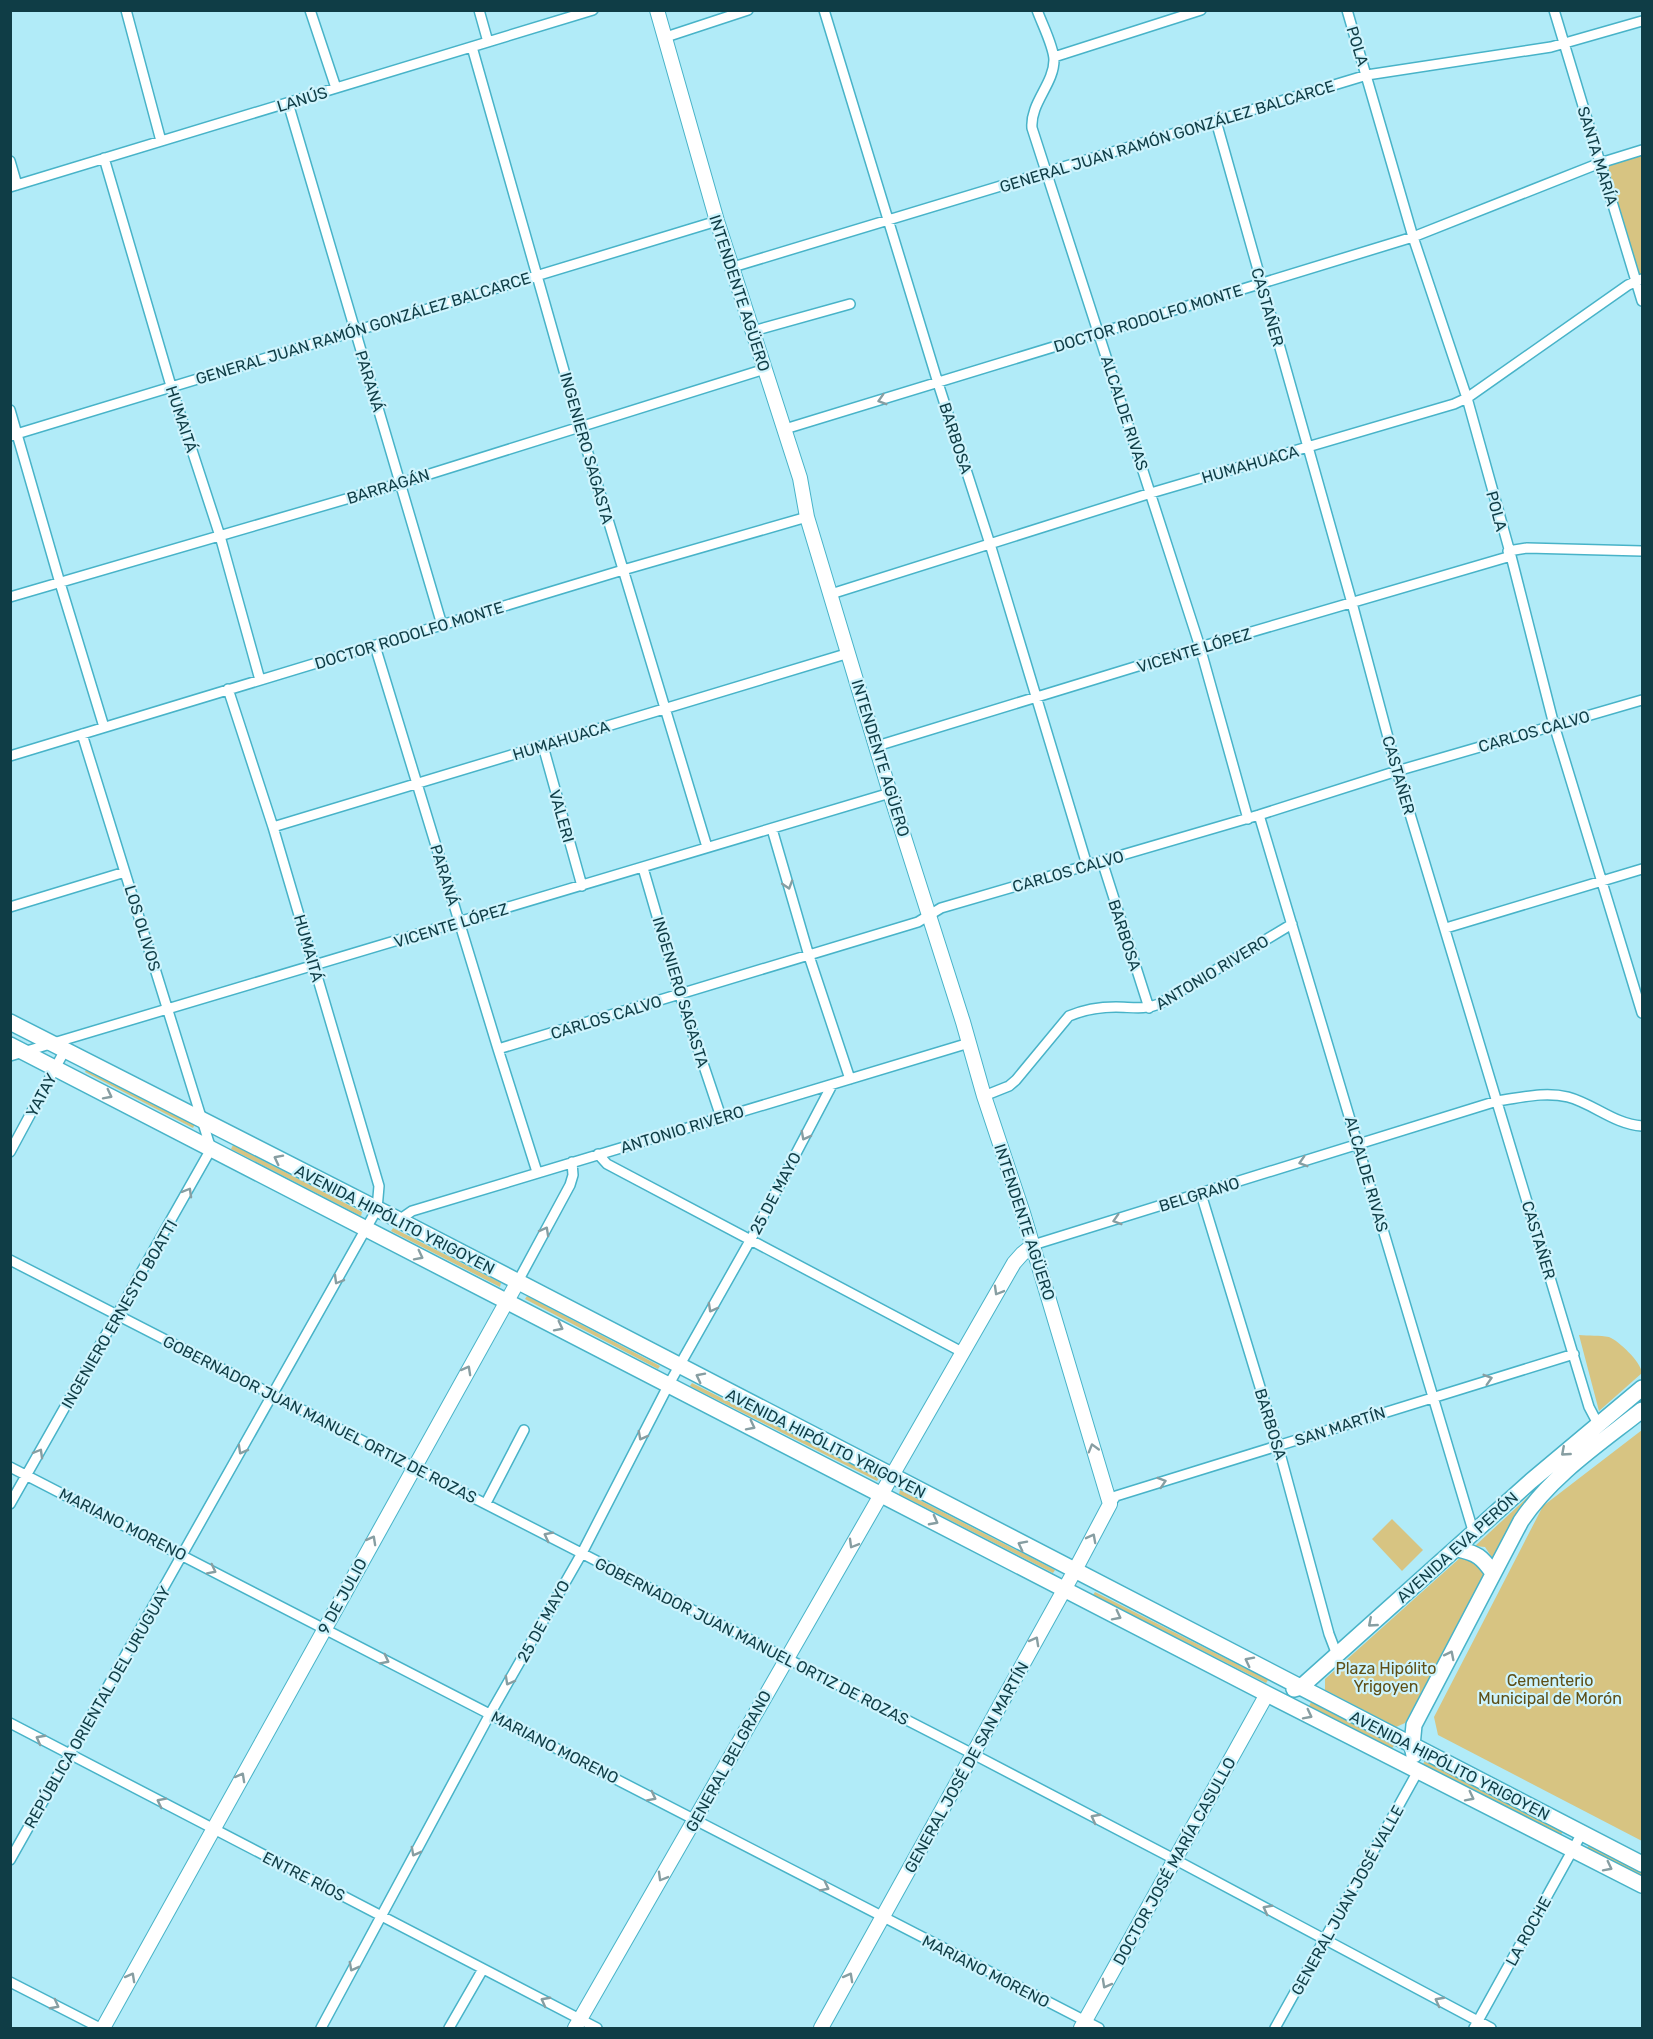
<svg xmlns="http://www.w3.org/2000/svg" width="1653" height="2039" font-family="Rubik,sans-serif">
<rect width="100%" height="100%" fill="#b1ebf8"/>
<path fill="#d7c482" d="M1642 150V279L1637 281 1600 163Z
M87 1068 195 1124 193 1128 85 1072Z
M233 1145 362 1212 361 1216 231 1149Z
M393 1228 501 1283 500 1287 391 1231Z
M527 1296 660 1366 658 1369 525 1299Z
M1579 1335C1588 1336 1600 1335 1609 1337 1619 1341 1641 1362 1642 1373L1599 1411Z
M692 1383 879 1478 877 1481 690 1386Z
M1642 1397V1401L1603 1432 1519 1509 1493 1559 1485 1547 1475 1546 1601 1429Z
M1642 1430V1841L1438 1735 1434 1717 1543 1506Z
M900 1490 1055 1570 1053 1573 899 1494Z
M1392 1519 1423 1550 1402 1571 1372 1539Z
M1461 1557C1473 1560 1480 1563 1484 1576L1405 1723 1396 1727 1325 1690V1679Z
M1095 1592 1268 1680 1266 1683 1093 1595Z
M1311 1702 1394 1745 1392 1749 1309 1706Z
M1425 1761 1563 1831 1561 1835 1423 1764Z
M1589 1845 1642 1872V1877L1587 1848Z"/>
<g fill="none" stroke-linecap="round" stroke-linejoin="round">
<defs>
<path id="street" d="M126 10 161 141
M310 10 336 88
M479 10 488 42
M824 10 938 383 990 544 1087 865
M1037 10C1042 24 1054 47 1054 60 1054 84 1030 103 1032 128L1200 647 1248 819
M1347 10 1413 237 1467 398 1511 556 1554 725 1642 1013
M1554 10 1642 301
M666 37 748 10
M472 47 580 427 707 847
M1054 57 1201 10
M288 103 442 625
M1216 121 1352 603 1397 771 1589 1407 1598 1424
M104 158 171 386 220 536 260 680
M10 161 17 185
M10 187 593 10
M733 267 1367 75 1551 47 1642 21
M753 331 850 304
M10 410 60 583 104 727
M785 429 1413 237 1600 163 1642 150
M10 436 717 221
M1508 551 1527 548 1642 551
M831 594 1151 493 1454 404 1467 398 1628 285 1642 279
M10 597 401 483 765 369
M375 646 498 1049 537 1172
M543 746 582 886
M877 746 1200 647 1511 556
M10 756 623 570 807 517
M1259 815 1474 1534
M273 827 849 653
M772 829 809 956 850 1079
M1102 861 1149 1008
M643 868 680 995 721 1117
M10 907 125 872
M1446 928 1642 869
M498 1049 918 922 941 908 1259 815 1397 771 1642 700
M10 1056 890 793
M984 1096 1009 1086 1016 1080 1069 1016C1083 1010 1100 1007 1116 1007 1131 1007 1145 1010 1159 1004L1292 924
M10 1152 66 1048
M598 1154 607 1164 962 1352
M1201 1194 1278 1446 1329 1634 1337 1655
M399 1220 412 1211 969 1043
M1033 1245 1497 1101C1520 1098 1544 1091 1568 1097 1594 1104 1614 1124 1642 1126
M10 1260 973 1754 1174 1859 1491 2028
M517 1283 570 1185 573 1175 572 1162
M10 1467 1099 2028
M486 1503 524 1430
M10 1504 211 1149 82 734
M1110 1504 1116 1496 1574 1354
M10 1723 597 2028
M10 1860 377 1209 379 1186 273 827 228 689
M10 1982 100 2028
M321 2028 490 1714 582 1553 669 1384 751 1239 832 1085
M449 2028 483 1969
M1275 2028 1418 1771
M1474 2028 1582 1833"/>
<path id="secondary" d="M657 10 717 221 800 478 807 517 890 793 963 1022 984 1096 1023 1213 1110 1504 1074 1572 821 2028
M103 2028 517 1283
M575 2028 1014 1263 1022 1254 1033 1245
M1081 2028 1267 1694"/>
<path id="primary" d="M10 1022 399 1220 1642 1864
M10 1045 1267 1694 1642 1885
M1457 1549C1477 1553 1482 1557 1493 1573
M1294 1689 1301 1687 1531 1481 1642 1388
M1414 1755 1412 1746 1414 1725 1521 1521C1552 1475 1599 1444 1642 1410"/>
</defs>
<use href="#street" stroke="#48b3c8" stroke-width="12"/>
<use href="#secondary" stroke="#48b3c8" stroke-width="16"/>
<use href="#primary" stroke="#48b3c8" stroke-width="18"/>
<use href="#street" stroke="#fff" stroke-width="9"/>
<use href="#secondary" stroke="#fff" stroke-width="14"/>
<use href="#primary" stroke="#fff" stroke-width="15"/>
</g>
<defs><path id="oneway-chevron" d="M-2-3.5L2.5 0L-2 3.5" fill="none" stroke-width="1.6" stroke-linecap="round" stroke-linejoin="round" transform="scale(1.5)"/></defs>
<g stroke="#879ea2">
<use href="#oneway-chevron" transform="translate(882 400) rotate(163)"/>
<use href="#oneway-chevron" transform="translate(788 885) rotate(73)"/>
<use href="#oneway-chevron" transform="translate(108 1095) rotate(27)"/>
<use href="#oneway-chevron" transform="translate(805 1136) rotate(118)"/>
<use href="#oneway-chevron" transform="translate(278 1159) rotate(-153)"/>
<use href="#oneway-chevron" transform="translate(1303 1162) rotate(163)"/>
<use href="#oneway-chevron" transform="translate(188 1192) rotate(-60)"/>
<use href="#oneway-chevron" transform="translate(1117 1220) rotate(163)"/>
<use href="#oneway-chevron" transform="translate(545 1231) rotate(-61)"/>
<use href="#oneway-chevron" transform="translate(419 1256) rotate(27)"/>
<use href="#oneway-chevron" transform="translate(338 1280) rotate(120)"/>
<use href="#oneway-chevron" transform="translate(998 1291) rotate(120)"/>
<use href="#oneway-chevron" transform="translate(712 1308) rotate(119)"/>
<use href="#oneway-chevron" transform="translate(559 1327) rotate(27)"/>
<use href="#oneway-chevron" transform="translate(467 1370) rotate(-61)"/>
<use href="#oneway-chevron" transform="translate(700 1377) rotate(-153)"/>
<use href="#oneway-chevron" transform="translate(1488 1379) rotate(-17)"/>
<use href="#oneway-chevron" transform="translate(751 1426) rotate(27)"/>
<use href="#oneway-chevron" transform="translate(642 1436) rotate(118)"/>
<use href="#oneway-chevron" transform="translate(1093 1448) rotate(-106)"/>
<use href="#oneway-chevron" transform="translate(242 1450) rotate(119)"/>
<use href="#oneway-chevron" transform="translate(1565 1452) rotate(139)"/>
<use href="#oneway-chevron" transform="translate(39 1453) rotate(-60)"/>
<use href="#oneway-chevron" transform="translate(1162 1482) rotate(-18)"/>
<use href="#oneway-chevron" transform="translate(934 1521) rotate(28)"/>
<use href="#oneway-chevron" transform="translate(548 1536) rotate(-153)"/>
<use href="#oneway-chevron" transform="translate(1092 1538) rotate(-62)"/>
<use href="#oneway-chevron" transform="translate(372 1540) rotate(-61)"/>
<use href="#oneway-chevron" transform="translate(853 1544) rotate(120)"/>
<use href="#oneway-chevron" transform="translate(1022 1545) rotate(-153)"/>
<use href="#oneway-chevron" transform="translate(212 1570) rotate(27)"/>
<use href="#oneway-chevron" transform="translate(1117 1616) rotate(27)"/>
<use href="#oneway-chevron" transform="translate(1372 1623) rotate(139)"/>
<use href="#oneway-chevron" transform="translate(1035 1641) rotate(-61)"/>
<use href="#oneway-chevron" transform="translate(1450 1655) rotate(-63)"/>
<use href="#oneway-chevron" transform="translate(385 1660) rotate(27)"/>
<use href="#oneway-chevron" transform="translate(1249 1661) rotate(-153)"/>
<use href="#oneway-chevron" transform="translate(509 1681) rotate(119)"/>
<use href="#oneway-chevron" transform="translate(1308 1715) rotate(27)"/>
<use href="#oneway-chevron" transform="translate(40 1739) rotate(-152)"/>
<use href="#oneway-chevron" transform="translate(241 1777) rotate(-61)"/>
<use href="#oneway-chevron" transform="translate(652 1797) rotate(27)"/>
<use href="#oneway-chevron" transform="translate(1470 1797) rotate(27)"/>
<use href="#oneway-chevron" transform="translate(161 1802) rotate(-153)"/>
<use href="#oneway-chevron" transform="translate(1095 1818) rotate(-152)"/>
<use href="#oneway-chevron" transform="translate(415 1852) rotate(118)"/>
<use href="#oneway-chevron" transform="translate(1608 1867) rotate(27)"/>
<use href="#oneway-chevron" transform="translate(662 1877) rotate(120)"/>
<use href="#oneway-chevron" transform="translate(825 1887) rotate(27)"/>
<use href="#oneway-chevron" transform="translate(1267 1909) rotate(-152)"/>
<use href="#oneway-chevron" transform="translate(353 1967) rotate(118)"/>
<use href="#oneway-chevron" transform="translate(131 1977) rotate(-61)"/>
<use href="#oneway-chevron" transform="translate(849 1977) rotate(-61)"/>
<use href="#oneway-chevron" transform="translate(1106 1984) rotate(119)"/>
<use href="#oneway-chevron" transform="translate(545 2001) rotate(-152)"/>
<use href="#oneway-chevron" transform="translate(1439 2001) rotate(-152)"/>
<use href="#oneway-chevron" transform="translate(55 2005) rotate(28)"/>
</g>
<g text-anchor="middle" stroke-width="4.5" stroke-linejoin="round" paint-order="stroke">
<g font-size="16" fill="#0f3d46" stroke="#cff4fd">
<text transform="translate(1358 46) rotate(73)" y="6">POLA</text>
<text transform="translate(302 99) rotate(-17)" y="6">LANÚS</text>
<text transform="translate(1167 136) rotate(-17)" y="6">GENERAL JUAN RAMÓN GONZÁLEZ BALCARCE</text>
<text transform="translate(1598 156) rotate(73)" y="6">SANTA MARÍA</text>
<text transform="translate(740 293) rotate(72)" y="6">INTENDENTE AGÜERO</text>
<text transform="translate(1268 307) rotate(74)" y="6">CASTAÑER</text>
<text transform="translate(1148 318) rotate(-17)" y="6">DOCTOR RODOLFO MONTE</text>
<text transform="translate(363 328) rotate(-17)" y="6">GENERAL JUAN RAMÓN GONZÁLEZ BALCARCE</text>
<text transform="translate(370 381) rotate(73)" y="6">PARANÁ</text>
<text transform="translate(1125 413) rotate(72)" y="6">ALCALDE RIVAS</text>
<text transform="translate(182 419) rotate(72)" y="6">HUMAITÁ</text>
<text transform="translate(956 438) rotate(72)" y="6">BARBOSA</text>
<text transform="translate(587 448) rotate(74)" y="6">INGENIERO SAGASTA</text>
<text transform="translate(1250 464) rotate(-16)" y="6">HUMAHUACA</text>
<text transform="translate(388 486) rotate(-17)" y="6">BARRAGÁN</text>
<text transform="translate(1497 511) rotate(75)" y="6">POLA</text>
<text transform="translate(409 635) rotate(-17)" y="6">DOCTOR RODOLFO MONTE</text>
<text transform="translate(1194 650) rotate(-17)" y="6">VICENTE LÓPEZ</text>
<text transform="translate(1534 731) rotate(-16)" y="6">CARLOS CALVO</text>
<text transform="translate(561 740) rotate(-17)" y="6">HUMAHUACA</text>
<text transform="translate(881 758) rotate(73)" y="6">INTENDENTE AGÜERO</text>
<text transform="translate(1399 775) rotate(74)" y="6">CASTAÑER</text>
<text transform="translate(562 816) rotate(74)" y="6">VALERI</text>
<text transform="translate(1068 871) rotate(-16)" y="6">CARLOS CALVO</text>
<text transform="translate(445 875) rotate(73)" y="6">PARANÁ</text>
<text transform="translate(451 925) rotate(-17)" y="6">VICENTE LÓPEZ</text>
<text transform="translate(143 928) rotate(73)" y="6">LOS OLIVOS</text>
<text transform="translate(1125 935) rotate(72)" y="6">BARBOSA</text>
<text transform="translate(309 948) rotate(74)" y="6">HUMAITÁ</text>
<text transform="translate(1212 972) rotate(-31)" y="6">ANTONIO RIVERO</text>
<text transform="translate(681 992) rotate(73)" y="6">INGENIERO SAGASTA</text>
<text transform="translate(606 1017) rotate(-17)" y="6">CARLOS CALVO</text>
<text transform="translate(41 1095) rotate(-62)" y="6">YATAY</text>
<text transform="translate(682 1129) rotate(-17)" y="6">ANTONIO RIVERO</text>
<text transform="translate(1367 1174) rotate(74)" y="6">ALCALDE RIVAS</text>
<text transform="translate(775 1193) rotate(-62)" y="6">25 DE MAYO</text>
<text transform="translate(1199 1194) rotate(-17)" y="6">BELGRANO</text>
<text transform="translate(395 1219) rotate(27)" y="6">AVENIDA HIPÓLITO YRIGOYEN</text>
<text transform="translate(1025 1222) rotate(72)" y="6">INTENDENTE AGÜERO</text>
<text transform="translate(1539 1240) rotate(73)" y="6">CASTAÑER</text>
<text transform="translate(119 1314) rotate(-60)" y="6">INGENIERO ERNESTO BOATTI</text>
<text transform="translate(320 1419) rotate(27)" y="6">GOBERNADOR JUAN MANUEL ORTIZ DE ROZAS</text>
<text transform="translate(1271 1424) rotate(73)" y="6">BARBOSA</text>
<text transform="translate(1340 1426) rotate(-18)" y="6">SAN MARTÍN</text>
<text transform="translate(826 1443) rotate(27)" y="6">AVENIDA HIPÓLITO YRIGOYEN</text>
<text transform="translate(123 1524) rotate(27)" y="6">MARIANO MORENO</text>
<text transform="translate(1457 1547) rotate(-42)" y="6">AVENIDA EVA PERÓN</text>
<text transform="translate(342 1596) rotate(-61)" y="6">9 DE JULIO</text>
<text transform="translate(543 1621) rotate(-61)" y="6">25 DE MAYO</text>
<text transform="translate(752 1641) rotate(27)" y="6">GOBERNADOR JUAN MANUEL ORTIZ DE ROZAS</text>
<text transform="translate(97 1707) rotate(-60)" y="6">REPÚBLICA ORIENTAL DEL URUGUAY</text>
<text transform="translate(555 1747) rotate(27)" y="6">MARIANO MORENO</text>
<text transform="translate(728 1761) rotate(-61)" y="6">GENERAL BELGRANO</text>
<text transform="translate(1450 1765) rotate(27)" y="6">AVENIDA HIPÓLITO YRIGOYEN</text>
<text transform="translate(966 1767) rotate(-61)" y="6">GENERAL JOSÉ DE SAN MARTÍN</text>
<text transform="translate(1174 1861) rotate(-61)" y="6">DOCTOR JOSÉ MARÍA CASULLO</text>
<text transform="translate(304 1876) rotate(27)" y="6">ENTRE RÍOS</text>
<text transform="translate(1347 1900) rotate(-61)" y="6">GENERAL JUAN JOSÉ VALLE</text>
<text transform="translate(1528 1931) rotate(-61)" y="6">LA ROCHE</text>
<text transform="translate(986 1971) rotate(27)" y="6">MARIANO MORENO</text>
</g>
<g font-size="16" fill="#5e4f17" stroke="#cff4fd">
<text x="1386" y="1674">Plaza Hipólito<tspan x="1386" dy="18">Yrigoyen</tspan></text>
<text x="1550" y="1686">Cementerio<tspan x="1550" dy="18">Municipal de Morón</tspan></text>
</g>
</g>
<rect width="1653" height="2039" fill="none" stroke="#0f3d46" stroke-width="24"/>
</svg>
